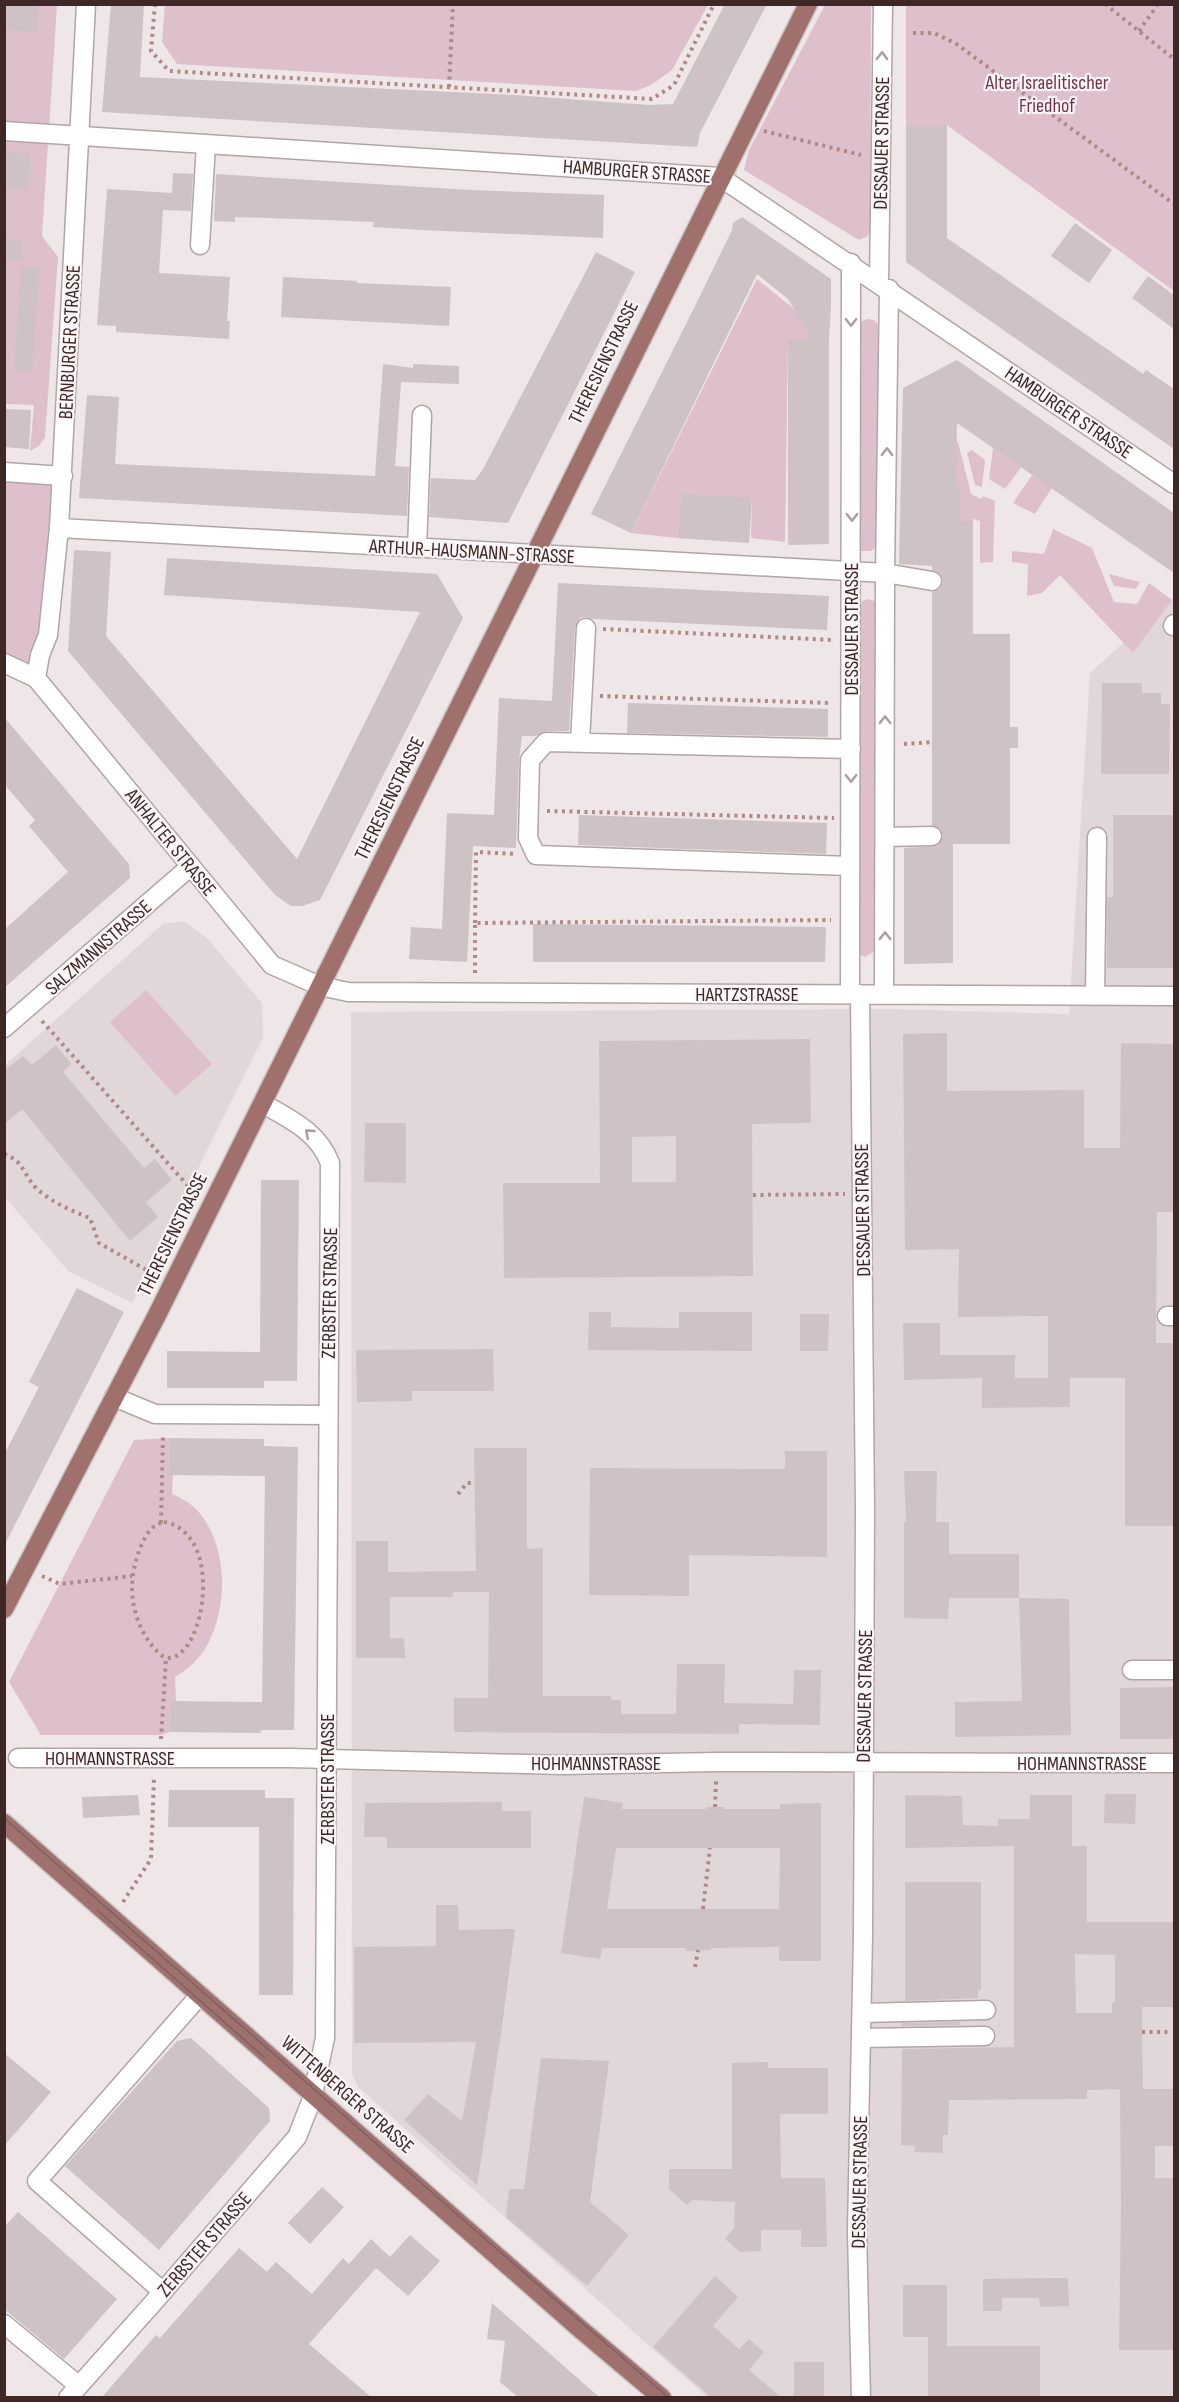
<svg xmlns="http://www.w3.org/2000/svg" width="1179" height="2402" font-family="'Sofia Sans Condensed',sans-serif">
<rect width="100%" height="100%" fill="#eee6e7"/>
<path fill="#e2d7d8" d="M1174 597V2397H707L358 2087 352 2073 351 1012 887 1009 1069 1014 1090 673Z
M185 922 207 938 262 1003 263 1037 132 1303 68 1271 5 1197 4 1066 164 923Z"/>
<path fill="#ddc0cc" d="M4 5H57L42 236 58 257 45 437 39 446 30 451 34 405 5 404Z
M165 5V4L708 5 672 70 651 85 636 91 177 64 162 42Z
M825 5H871L870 227 868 236 859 240 744 170 749 150Z
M906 5H1174V291L947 125H906Z
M757 279 794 309 831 310 829 339 788 340 785 542 751 538 752 499 681 493 677 538 631 533Z
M867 319C876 319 878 323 882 331L878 546 871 551H862L858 546 859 323Z
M949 440 958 442 971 494 981 499 983 496 995 501 993 562 980 563V521L973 519V521H955L960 506V487H956Z
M993 448 1021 467 1005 489 989 479Z
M972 450 985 460 982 487 975 485 967 453Z
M4 472 63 476 36 678 5 663Z
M1032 475 1052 488 1035 514 1013 503Z
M1053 529 1092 548 1114 602 1137 604 1149 583 1172 600 1133 653 1060 575 1042 593 1027 596 1028 564 1012 562V551L1044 554Z
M1109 574 1140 582 1136 589 1114 586Z
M868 599 878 602 877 950 865 957 859 954 856 945 858 608 862 601Z
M146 990 212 1064 175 1096 110 1022Z
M169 1438 168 1475H173L172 1494C181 1498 189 1502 196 1509 230 1545 229 1613 203 1652 195 1663 186 1670 175 1677L176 1701H171L170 1732 161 1735H41L9 1682 134 1440Z"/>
<path fill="#cec2c4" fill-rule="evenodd" d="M4 4H39L37 32 4 30Z
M111 4H144L140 77 515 95 649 105 673 104 725 4H767L700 133 697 147 102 112Z
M906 125H947V238L1143 374 1146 370 1174 389V449L906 262Z
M4 151 30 153 28 190 4 189Z
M173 173 193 174 191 211 163 210 159 273 230 277 227 321H230L229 339 116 332V326L97 325 107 189 172 193Z
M216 174 471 190 604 195 603 238 422 230 373 227 374 222 327 220 235 217V222L214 221Z
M742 217 831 279V310H829V544L788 545V339H812L788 299 757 274 631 533 591 514 699 298 732 230 733 223Z
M1075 223 1112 250 1089 283 1051 256Z
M4 239 22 240 21 259 4 258Z
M596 252 635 272 508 523 429 517 431 478 475 480 483 469Z
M21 267 40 268 32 372 14 371Z
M1148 276 1174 295V329L1132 298Z
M283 277 357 281V283L451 287 449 326 281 317Z
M957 360 1174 513V573L957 423 956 487H960V521H973V634H1010V727H1018V748H1010V844H953V963L904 964V848L937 846 943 836 941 830 932 825V592L940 589 943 582 942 577 932 570V566L899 564 903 388Z
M383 364 413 368V364L459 366V384L401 382 395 466 409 467 407 516 79 498 87 395 119 397 115 464 375 476Z
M4 409 31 410 29 449 4 447Z
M681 493 752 498 749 543 677 538Z
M74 550 111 552 106 636 297 859 420 612 164 595 167 558 437 574 463 618 320 900 302 906H291L275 895 68 651Z
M558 583 829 596 827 630 593 619 586 617 580 618 575 627 569 731H546L536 736H522L519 760 516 848 473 846 467 962 409 959 411 927 442 929 447 813 494 815 499 698 552 701Z
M1102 683H1142V693H1161V704H1170L1169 774H1101Z
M628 703 828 709V737L627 733Z
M4 717 129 864 130 878 4 988V930L68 872 29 826 35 820 4 784Z
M579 815 827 823 826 854 578 845Z
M1113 815H1174V968H1107V897H1113Z
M533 924 826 927 825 962H533Z
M947 1033V1091L1084 1090V1148H1120L1121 1043 1174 1044V1212H1157L1156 1343H1174V1526H1125V1378H1070V1407L982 1408V1378L904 1380 903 1323H940V1355H1015V1378H1048V1316L958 1317 959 1249 905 1250 903 1034Z
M810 1039 811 1123 752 1124 753 1276 504 1278 503 1183H600L599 1041ZM676 1136V1182H632V1137Z
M56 1045 71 1064 63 1072 144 1168 155 1159 172 1180 146 1202 158 1217 130 1241 22 1109 4 1124V1071L23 1056 32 1065Z
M365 1123H406V1183L364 1182Z
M261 1180H299L297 1381H264V1388H167V1351L260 1352Z
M77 1288 124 1312 4 1546V1455L39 1387 29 1382Z
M589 1312H611V1327L679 1328V1312H752V1351L588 1350Z
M800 1314H829L828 1351H800Z
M493 1349 494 1391H412V1401L357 1402 356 1350Z
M169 1438 264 1439V1446L298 1447 294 1730H261V1733L170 1732 171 1701 262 1702 265 1476 168 1475Z
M474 1448H527V1549L543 1548V1696H611V1700H621V1714H676L677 1664H725L724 1703 793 1704 794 1670H821L820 1725 739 1724V1734L454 1732V1698H488L489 1592H453V1597H390V1638H404L405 1658H356V1541H388V1572L476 1571Z
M785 1451H827V1557L689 1555V1596L589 1595 590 1468 785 1469Z
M904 1471H937L936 1522H949V1554H1019V1598H949L948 1619 904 1618V1522H906Z
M1019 1598 1069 1599 1071 1735 955 1737V1702L1022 1701Z
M1174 1687V1739H1120V1688Z
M169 1790H265V1798H294L293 1995H259V1827H168Z
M1105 1794H1136L1135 1824 1104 1823Z
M138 1795 140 1815 83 1818 82 1797Z
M905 1795 962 1796 963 1825 998 1826V1819H1030V1795H1072V1846H1087V1922H1174V2007H1142L1143 2089H1174V2146H1155V2178H1174V2350H1119L1121 2207 1120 2089 1087 2090V2099L949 2100 948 2135H943V2153L914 2152 915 2146 901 2145 902 2049 1014 2047V1846L905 1848ZM1075 1954 1115 1955V2003H1112V2013H1076Z
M584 1797 623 1803 622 1809H706V1807H724V1809H780V1804L821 1803V1961H779V1947L711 1948V1950L685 1951 686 1948H602L600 1959 561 1953ZM616 1848H780L779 1909H607Z
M502 1802V1811H531V1848H387V1837H364L365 1803Z
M905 1882H981V1990H978V1998L905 2001Z
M436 1905H458L459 1930 515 1929 500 2041 477 2185 404 2120 428 2094 462 2121 476 2042 354 2043V1947L436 1946Z
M960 2022V2025L902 2026V2023Z
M191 2038 269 2108 270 2121 159 2250 65 2166 177 2041Z
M4 2053 51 2092 4 2146Z
M541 2058 609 2061 590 2202 629 2235 587 2286 506 2217 509 2189H524Z
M768 2062V2068H828V2114H780L781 2178H825L827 2247H801V2230H761V2251L740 2252 725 2239 734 2228 735 2202 693 2200 687 2205 669 2189V2169H732V2063Z
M322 2187 344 2207 310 2244 288 2223Z
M18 2212 117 2299 64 2359 4 2309V2227Z
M410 2235 440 2261 408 2296 376 2268 309 2344 371 2397H102L156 2335 160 2338 239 2248 267 2272 276 2262 312 2294 343 2258 349 2264 371 2239 390 2257Z
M715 2276 738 2297 713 2326 739 2349 749 2339 764 2352 749 2370 781 2397H711L653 2347Z
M1068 2278 1069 2306 1040 2307 1039 2298H1002V2311H983V2279Z
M903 2285H947V2346H1040V2397H928V2337H903Z
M492 2303 599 2397H518L500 2382 505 2341 487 2339Z
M794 2362H824V2397H794Z"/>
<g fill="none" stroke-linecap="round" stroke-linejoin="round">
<defs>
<path id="minor" d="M4 131 720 177 1174 484
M200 245 206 144
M879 282 883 4
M4 472 63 476
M59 528 885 573 932 581
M417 548 422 415
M1173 626 1174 624
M4 663 36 678 272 965 320 986 348 992 1174 996
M36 678 40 655 48 635 59 528 86 4
M580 742 586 628
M885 837 932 836
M850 866 536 855 528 838 530 760 546 742 851 749
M850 994 851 263
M860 994 865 1511 863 1935 857 2232 861 2398
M884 994 885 573 889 289
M1095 996 1097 837
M4 1028 191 866
M1167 1316H1174
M114 1397 155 1414 327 1415
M1132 1670H1174
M18 1758H290L562 1765 716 1762 1174 1763
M862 2013 986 2010
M861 2038 985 2036
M163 2292 37 2181 200 1995
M4 2324 79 2386
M68 2398 153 2303 297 2137 312 2099 325 2038 330 1163C318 1131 289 1119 262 1103"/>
<path id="major" d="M4 1609 157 1315 808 4
M4 1823 579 2328 662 2398"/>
</defs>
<use href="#minor" stroke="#b2a5a5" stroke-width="21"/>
<use href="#major" stroke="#c9c3c2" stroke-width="21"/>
<path stroke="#af8888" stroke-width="4" stroke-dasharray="3 4.5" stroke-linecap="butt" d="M155 4 151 51 169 71 652 99 674 85 714 4
M1105 4 1174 59
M1139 31 1158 4
M913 33H934L955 43 1174 204
M449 87 453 4
M764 131 861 155
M603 629 833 640
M600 696 832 703
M904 744 932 742
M547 811 834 818
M475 923 476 852 516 854
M475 973V923L831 920
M42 1021 196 1195
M4 1154C24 1161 23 1174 36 1188 51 1202 72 1211 90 1218L99 1243 157 1276
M753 1195 845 1194
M458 1494 467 1483H473
M164 1522C225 1533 205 1656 169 1658 162 1658 158 1652 154 1648 129 1618 126 1579 142 1544 147 1533 152 1525 164 1522Z
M161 1523 163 1433
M42 1576 60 1584 132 1576
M161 1739 166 1658
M715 1807 716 1781
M123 1902 151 1859 154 1777
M703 1909 710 1848
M695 1967 698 1950
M1142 2032H1169"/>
<use href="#minor" stroke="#fff" stroke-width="18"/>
<use href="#major" stroke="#a0706d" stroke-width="18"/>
<path stroke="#7a6260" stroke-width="1.5" d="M4 1818 492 2245 669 2398
M97 1910 264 2057"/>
</g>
<defs><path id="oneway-chevron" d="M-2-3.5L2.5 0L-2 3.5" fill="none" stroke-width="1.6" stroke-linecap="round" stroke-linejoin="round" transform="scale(1.5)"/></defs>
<g stroke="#a99e9d">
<use href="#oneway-chevron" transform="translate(882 56) rotate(-89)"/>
<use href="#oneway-chevron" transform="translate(851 322) rotate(90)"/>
<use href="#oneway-chevron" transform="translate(887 452) rotate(-89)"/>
<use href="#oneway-chevron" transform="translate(852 517) rotate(90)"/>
<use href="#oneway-chevron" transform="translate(885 720) rotate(-90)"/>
<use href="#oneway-chevron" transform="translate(851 778) rotate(90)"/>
<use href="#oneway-chevron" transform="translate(885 936) rotate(-90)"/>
<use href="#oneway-chevron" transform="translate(309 1133) rotate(-139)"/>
</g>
<g text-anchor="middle" stroke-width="4.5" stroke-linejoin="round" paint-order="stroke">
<g font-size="20" fill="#733245" stroke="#faf6f7">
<text x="1047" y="89">Alter Israelitischer<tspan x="1047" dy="23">Friedhof</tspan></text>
</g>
<g font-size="20" fill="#3f2726" stroke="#faf6f7">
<text transform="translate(881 143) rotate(-89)" y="7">DESSAUER STRASSE</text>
<text transform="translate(637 171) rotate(4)" y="7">HAMBURGER STRASSE</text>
<text transform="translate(69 342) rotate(-87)" y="7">BERNBURGER STRASSE</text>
<text transform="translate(603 362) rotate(-64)" y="7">THERESIENSTRASSE</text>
<text transform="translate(1069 412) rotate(34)" y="7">HAMBURGER STRASSE</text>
<text transform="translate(472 551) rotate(3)" y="7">ARTHUR-HAUSMANN-STRASSE</text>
<text transform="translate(851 629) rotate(-90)" y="7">DESSAUER STRASSE</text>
<text transform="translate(389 798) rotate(-64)" y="7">THERESIENSTRASSE</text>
<text transform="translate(171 842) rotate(51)" y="7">ANHALTER STRASSE</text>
<text transform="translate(98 947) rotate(-41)" y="7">SALZMANNSTRASSE</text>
<text x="747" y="1001">HARTZSTRASSE</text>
<text transform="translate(862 1210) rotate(-91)" y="7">DESSAUER STRASSE</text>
<text transform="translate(172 1234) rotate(-64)" y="7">THERESIENSTRASSE</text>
<text transform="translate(329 1293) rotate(-89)" y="7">ZERBSTER STRASSE</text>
<text transform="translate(864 1696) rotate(-89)" y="7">DESSAUER STRASSE</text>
<text x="110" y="1765">HOHMANNSTRASSE</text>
<text x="596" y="1770">HOHMANNSTRASSE</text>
<text x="1082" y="1770">HOHMANNSTRASSE</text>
<text transform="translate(327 1779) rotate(-90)" y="7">ZERBSTER STRASSE</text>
<text transform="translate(348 2094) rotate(41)" y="7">WITTENBERGER STRASSE</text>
<text transform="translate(859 2182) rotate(-89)" y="7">DESSAUER STRASSE</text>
<text transform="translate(204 2244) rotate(-49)" y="7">ZERBSTER STRASSE</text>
</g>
</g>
<rect width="1179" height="2402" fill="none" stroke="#3f2726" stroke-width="12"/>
</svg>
